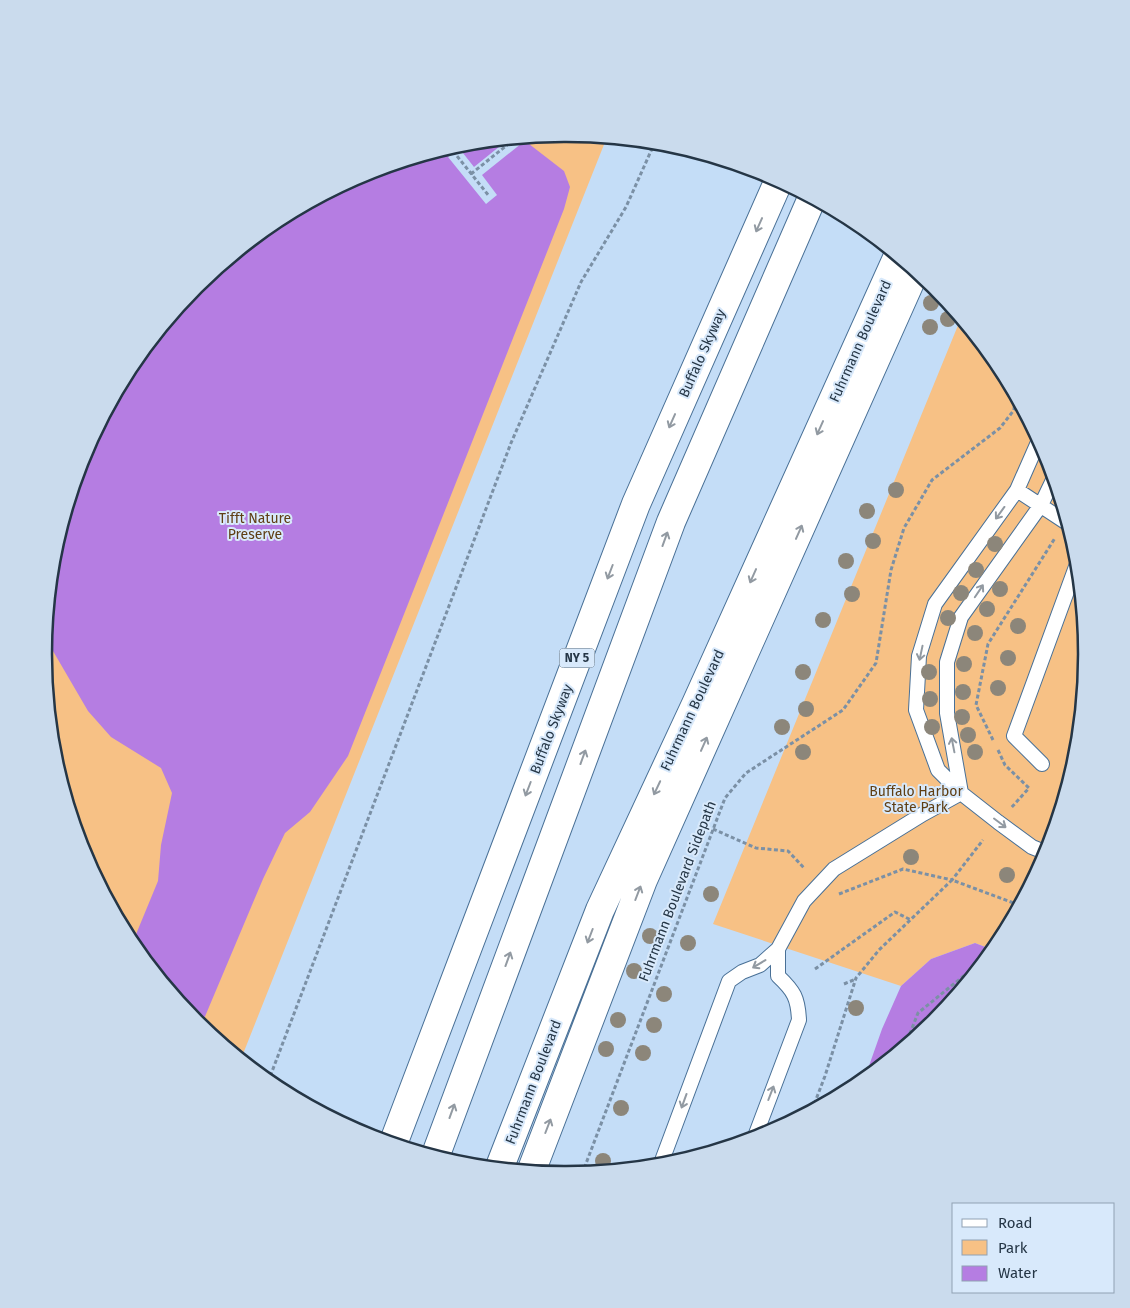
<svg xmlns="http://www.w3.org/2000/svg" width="1130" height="1308" font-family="'Fira Sans',sans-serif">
<rect width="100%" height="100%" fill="#c4ddf7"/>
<path fill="#f7c185" d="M565 133 607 137 241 1059 196 1022 131 943 83 853 54 755 44 654 54 552 84 454 132 364 197 285 276 220 366 172 464 143Z
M961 318 999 365 1047 455 1076 553 1086 654 1076 756 1046 854 998 944 993 950 975 943 931 959 901 986 713 924Z"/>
<path fill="#b57de2" d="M520 137 564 171 570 187 564 209 348 756 310 812 285 833 263 879 201 1026 132 944 158 881 161 845 172 793 161 768 111 737 88 711 53 651 46 631 54 552 84 454 132 364 197 285 276 220 366 172 464 143Z
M975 943 993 950 933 1023 864 1080 882 1029 901 986 931 959Z"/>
<path fill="#c4ddf7" d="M524 137 527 139 482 175 497 195 486 204 448 157 459 148 474 167 510 138Z"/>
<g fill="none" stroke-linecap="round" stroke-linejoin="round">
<defs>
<path id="service" d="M1039 440 1017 490 935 604 919 656 916 710 938 770 961 793 998 822 1032 847 1047 853
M1017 490 1067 523
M1042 764 1014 736 1077 564
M961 793 947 713V662L961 617 1041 505 1054 478
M778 949 804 901 834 869 923 814 961 793
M660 1166 729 981 742 972 760 965 778 949V976C794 991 798 998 799 1020L754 1139"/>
<path id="tertiary" d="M499 1169 600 910 696 704 898 256
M531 1172 643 880 915 271"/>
<path id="motorway" d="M393 1144 636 504 779 180
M435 1157 671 522 812 198"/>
</defs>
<use href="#service" stroke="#497096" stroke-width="16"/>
<use href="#tertiary" stroke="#497096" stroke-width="30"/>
<use href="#motorway" stroke="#497096" stroke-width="30"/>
<path stroke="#7b90a5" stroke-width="3" stroke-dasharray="4 2.5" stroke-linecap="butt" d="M546 135 561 136 571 133
M453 151 489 196
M471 174 517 137
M993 740 976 705 988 644 1055 538
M998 750 1005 765 1029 788 1011 808
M713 829 756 848 788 851 805 869
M839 894 903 869 952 880 983 840
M815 969 895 912 911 920
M844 984 856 979
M905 1046 918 1013 966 974 971 976
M268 1082 511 443 581 282 626 207 655 142
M812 1110 825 1076 856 978 879 950 952 880 1019 905
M582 1174 725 798 746 773 843 710 876 663 891 570 904 528 932 480 1000 428 1014 410 1015 395"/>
<use href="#service" stroke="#fff" stroke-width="14"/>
<use href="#tertiary" stroke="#fff" stroke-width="28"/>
<use href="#motorway" stroke="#fff" stroke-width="28"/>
</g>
<g fill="#8c867a">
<circle cx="931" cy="303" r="8"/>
<circle cx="948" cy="319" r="8"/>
<circle cx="930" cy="327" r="8"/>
<circle cx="896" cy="490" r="8"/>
<circle cx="867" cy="511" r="8"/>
<circle cx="873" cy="541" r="8"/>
<circle cx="995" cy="544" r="8"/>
<circle cx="846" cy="561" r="8"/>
<circle cx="976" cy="570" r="8"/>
<circle cx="1000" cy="589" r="8"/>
<circle cx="961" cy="593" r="8"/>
<circle cx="852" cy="594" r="8"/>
<circle cx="987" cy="609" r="8"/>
<circle cx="948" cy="618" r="8"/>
<circle cx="823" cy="620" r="8"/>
<circle cx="1018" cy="626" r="8"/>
<circle cx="975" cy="633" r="8"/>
<circle cx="1008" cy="658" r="8"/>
<circle cx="964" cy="664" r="8"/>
<circle cx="803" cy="672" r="8"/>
<circle cx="929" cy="672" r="8"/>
<circle cx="998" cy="688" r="8"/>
<circle cx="963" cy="692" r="8"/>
<circle cx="930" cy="699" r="8"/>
<circle cx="806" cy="709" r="8"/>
<circle cx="962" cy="717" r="8"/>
<circle cx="782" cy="727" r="8"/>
<circle cx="932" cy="727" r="8"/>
<circle cx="968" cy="735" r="8"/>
<circle cx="803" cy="752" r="8"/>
<circle cx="975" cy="752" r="8"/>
<circle cx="911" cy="857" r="8"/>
<circle cx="1007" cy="875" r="8"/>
<circle cx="711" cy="894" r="8"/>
<circle cx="650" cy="936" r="8"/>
<circle cx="688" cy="943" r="8"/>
<circle cx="634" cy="971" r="8"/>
<circle cx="664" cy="994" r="8"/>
<circle cx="856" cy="1008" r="8"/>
<circle cx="618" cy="1020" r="8"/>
<circle cx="654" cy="1025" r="8"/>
<circle cx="606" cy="1049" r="8"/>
<circle cx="643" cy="1053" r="8"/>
<circle cx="621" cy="1108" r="8"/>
<circle cx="603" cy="1161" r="8"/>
</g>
<defs><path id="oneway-shaft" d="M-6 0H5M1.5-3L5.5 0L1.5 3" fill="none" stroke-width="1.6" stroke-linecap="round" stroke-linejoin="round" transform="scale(1.25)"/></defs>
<g stroke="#929aa2">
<use href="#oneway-shaft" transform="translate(759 225) rotate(114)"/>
<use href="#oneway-shaft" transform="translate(672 421) rotate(114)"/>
<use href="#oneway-shaft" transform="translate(820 428) rotate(114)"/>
<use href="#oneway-shaft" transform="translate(1000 513) rotate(126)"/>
<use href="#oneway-shaft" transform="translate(799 532) rotate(-66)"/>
<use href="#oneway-shaft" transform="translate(665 539) rotate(-70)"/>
<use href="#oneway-shaft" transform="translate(610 572) rotate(111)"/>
<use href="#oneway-shaft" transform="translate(753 576) rotate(114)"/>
<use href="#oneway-shaft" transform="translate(979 591) rotate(-56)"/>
<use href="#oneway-shaft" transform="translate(921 653) rotate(102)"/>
<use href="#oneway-shaft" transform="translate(704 744) rotate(-66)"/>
<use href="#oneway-shaft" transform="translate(953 745) rotate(-101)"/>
<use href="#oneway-shaft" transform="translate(583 757) rotate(-70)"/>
<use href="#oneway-shaft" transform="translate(657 788) rotate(115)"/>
<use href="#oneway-shaft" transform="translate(528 789) rotate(111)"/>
<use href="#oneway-shaft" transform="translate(1000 823) rotate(37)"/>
<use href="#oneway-shaft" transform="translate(638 893) rotate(-69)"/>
<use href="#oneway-shaft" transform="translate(590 936) rotate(111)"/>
<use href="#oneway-shaft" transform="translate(508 959) rotate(-70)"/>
<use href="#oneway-shaft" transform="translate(759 964) rotate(149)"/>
<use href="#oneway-shaft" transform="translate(771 1093) rotate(-69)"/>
<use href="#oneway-shaft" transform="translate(684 1101) rotate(110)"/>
<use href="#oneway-shaft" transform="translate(452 1111) rotate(-70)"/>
<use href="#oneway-shaft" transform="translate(548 1126) rotate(-69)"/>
</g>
<g text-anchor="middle" stroke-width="4" stroke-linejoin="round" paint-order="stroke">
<rect fill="#d8e9fb" stroke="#5b6c7c" stroke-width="1" x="559.5" y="648.5" width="35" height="19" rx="4"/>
<g font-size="12" font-weight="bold" fill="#253646">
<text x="577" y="662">NY 5</text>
</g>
<g font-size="14" fill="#253646" stroke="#d8e9fb">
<text transform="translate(860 341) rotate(-66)" y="5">Fuhrmann Boulevard</text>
<text transform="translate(702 353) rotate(-66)" y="5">Buffalo Skyway</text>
<text transform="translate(692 710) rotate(-65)" y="5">Fuhrmann Boulevard</text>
<text transform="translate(551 729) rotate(-69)" y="5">Buffalo Skyway</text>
<text transform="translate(677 891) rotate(-69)" y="5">Fuhrmann Boulevard Sidepath</text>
<text transform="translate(533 1082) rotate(-69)" y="5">Fuhrmann Boulevard</text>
</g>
<g font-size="14" fill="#5f3e13" stroke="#d8e9fb">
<text x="255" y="523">Tifft Nature<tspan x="255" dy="16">Preserve</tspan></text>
<text x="916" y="796">Buffalo Harbor<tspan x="916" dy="16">State Park</tspan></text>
</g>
</g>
<path d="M0 0H1130V1308H0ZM564 142H566A512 512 0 0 1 1078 654V654A512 512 0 0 1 566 1166H564A512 512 0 0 1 52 654V654A512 512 0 0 1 564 142Z" fill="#cadbed" fill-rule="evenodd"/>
<path fill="none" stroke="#253646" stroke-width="2.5" d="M564 142H566A512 512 0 0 1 1078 654V654A512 512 0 0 1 566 1166H564A512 512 0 0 1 52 654V654A512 512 0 0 1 564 142Z"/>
<rect x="952" y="1203" width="162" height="90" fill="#d8e9fb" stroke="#90a1b3"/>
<rect x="962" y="1219" width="25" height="8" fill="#ffffff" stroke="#90a1b3"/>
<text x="998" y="1228" font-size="15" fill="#253646">Road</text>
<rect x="962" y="1240" width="25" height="15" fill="#f7c185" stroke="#90a1b3"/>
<text x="998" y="1253" font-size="15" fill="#253646">Park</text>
<rect x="962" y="1266" width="25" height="15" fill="#b57de2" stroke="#90a1b3"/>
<text x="998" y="1278" font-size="15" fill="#253646">Water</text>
</svg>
